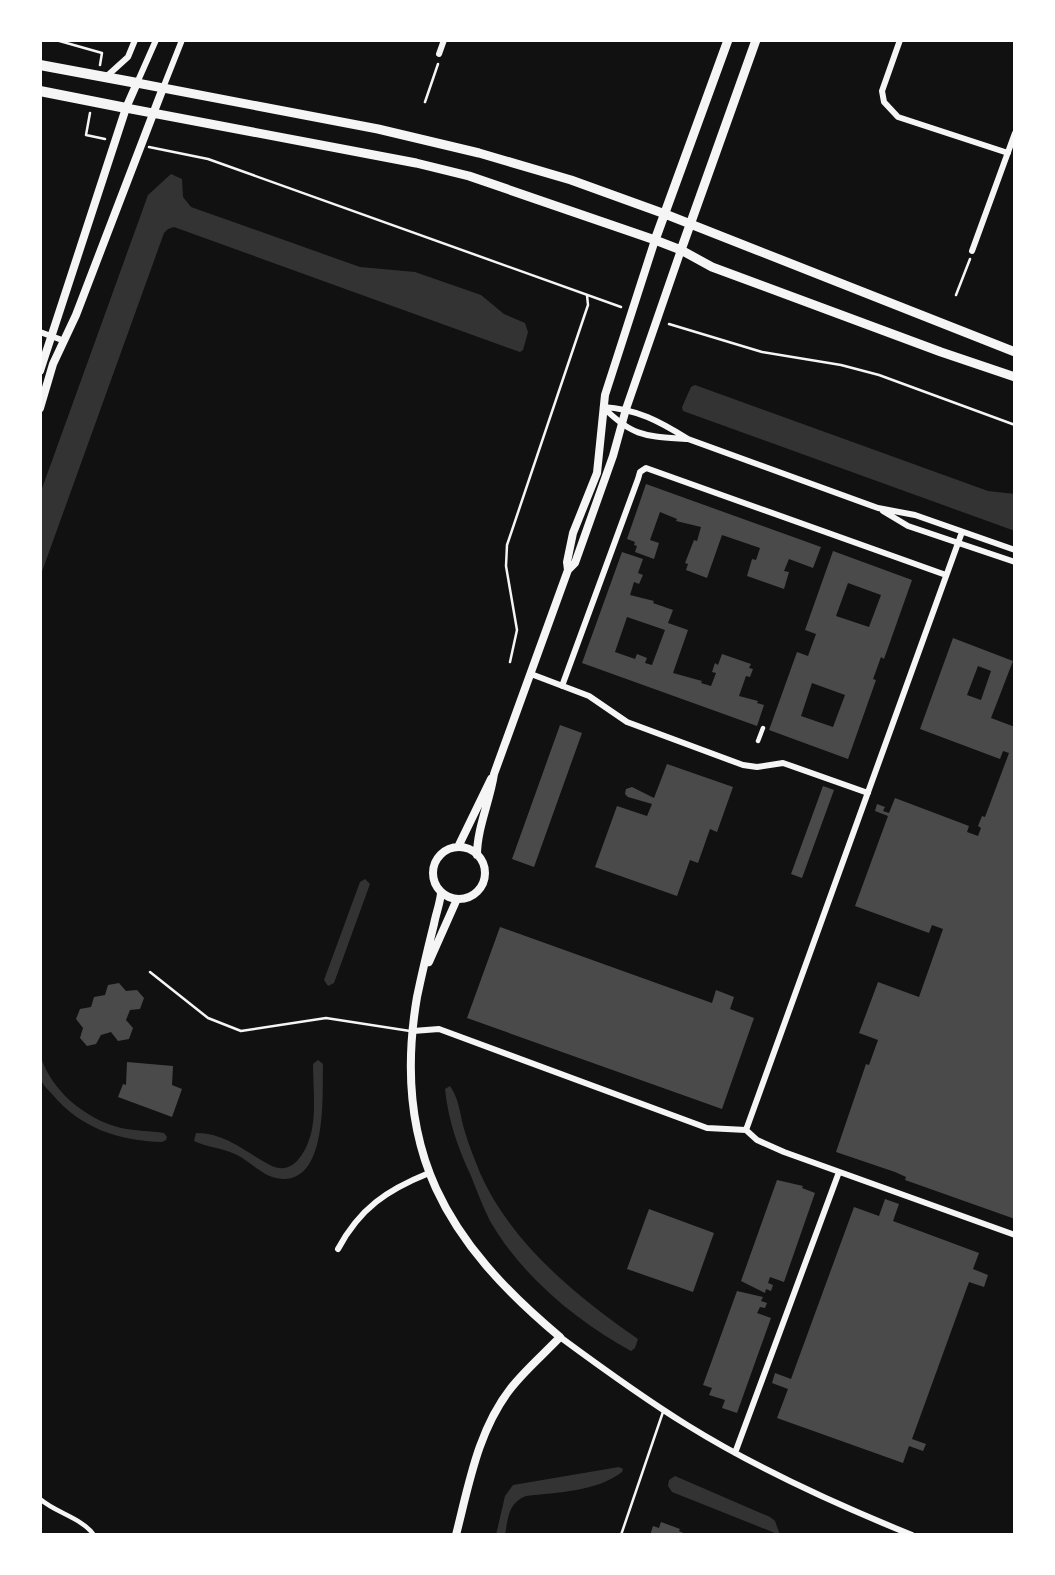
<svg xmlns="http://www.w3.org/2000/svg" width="1055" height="1575" font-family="'Noto Sans',sans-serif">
<rect width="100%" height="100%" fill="#111"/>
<path fill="#333" d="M171 174 182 179 183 197 191 207 360 267 415 272 481 295 504 314 525 323 528 332 523 350 520 352 174 227 168 229 164 233 40 577V494L148 195Z
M695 385 988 491 1015 494V531L683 411 682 407 691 387Z
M365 879 370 884 334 983 328 986 324 980 360 882Z
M40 1054C50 1090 85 1119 121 1128 136 1131 150 1131 164 1133L167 1137 166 1140 162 1142C119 1141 80 1128 52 1094 47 1089 41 1083 40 1076 39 1069 40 1061 40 1054Z
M318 1060 323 1064C322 1094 329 1189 276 1178 261 1175 249 1160 235 1154 222 1148 206 1147 194 1141L196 1133C226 1133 245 1152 270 1165 294 1178 308 1149 312 1129 316 1109 313 1084 313 1064Z
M450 1086C460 1100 460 1117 465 1132 469 1146 475 1160 480 1173 511 1243 576 1296 638 1339L635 1348 631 1351C576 1321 521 1275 490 1221 483 1207 477 1191 471 1176 458 1148 448 1120 445 1089Z
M619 1467 623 1469 622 1472C596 1492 558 1492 526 1496 508 1503 508 1518 505 1535H496L505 1496 513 1485Z
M675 1476 770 1517 775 1521 780 1535 672 1492 668 1486 669 1480Z"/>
<path fill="#4a4a4a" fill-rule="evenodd" d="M646 484 821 547 813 568 789 559 784 571 789 572 784 589 750 577 747 576 752 559 756 560 760 548 722 535 707 578 686 570 688 564 685 563 694 540 697 541 701 527 676 521 677 519 660 512 650 540 659 543 654 559 635 552 637 546 634 545 635 542 627 539Z
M833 551 912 580 884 659 881 657 876 671 873 679 876 680 848 759 769 730 797 652 808 656 816 634 805 630ZM848 583 881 595 869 627 836 616ZM812 683 845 695 833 727 801 716Z
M622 552 643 559 638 573 643 575 639 584 634 582 630 595 654 601 653 603 673 610 668 623 688 630 673 673 702 681 701 683 711 686 716 673 712 672 715 663 718 665 722 654 751 664 749 668 753 669 750 677 746 676 739 696 758 701 757 703 764 705 757 726 582 663ZM627 617 665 630 652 665 645 663 647 658 637 654 635 659 615 652Z
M953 638 1013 661 991 718 1015 727V1219L905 1180 906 1177 895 1172 836 1152 866 1064 869 1065 878 1040 859 1033 878 982 919 997 943 929 932 925 929 933 855 906 888 816 875 811 877 804 885 807 883 811 889 813 895 798 969 826 967 832 978 836 981 828 978 826 982 816 985 817 1009 753 1003 751 1000 759 920 729ZM978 666 991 671 981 700 967 695Z
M560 725 582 733 534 867 512 859Z
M667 764 733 787 717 832 710 829 698 863 690 860 677 896 595 867 617 806 647 816 652 804 628 797 625 794 626 789 632 787 654 798Z
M823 786 834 790 802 878 791 874Z
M500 927 712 1003 716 990 734 997 730 1009 754 1018 722 1109 467 1018Z
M119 983 126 991 137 990 144 998 140 1009 130 1010 126 1020 133 1028 129 1039 118 1041 111 1032 101 1035 96 1044 87 1046 80 1038 83 1028 76 1019 80 1009 91 1007 94 997 105 995 108 985Z
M127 1062 173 1066 172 1085 182 1089 172 1117 118 1097 123 1084 126 1085Z
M777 1180 803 1186 802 1188 815 1193 784 1282 770 1277 768 1283 773 1285 771 1291 766 1289 765 1293 741 1281Z
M885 1199 899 1204 893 1221 979 1253 973 1269 988 1275 984 1287 969 1282 912 1439 926 1444 923 1451 909 1446 903 1463 777 1418 788 1389 772 1383 775 1373 791 1379 854 1207 879 1216Z
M649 1209 714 1233 693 1292 627 1269Z
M737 1291 763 1297 761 1301 767 1303 765 1308 760 1307 757 1313 771 1318 737 1413 722 1408 725 1400 709 1395 712 1388 703 1385Z
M661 1522 680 1529 679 1531 688 1535H650L653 1526 659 1528Z"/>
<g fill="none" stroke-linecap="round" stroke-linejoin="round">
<path stroke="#f5f5f5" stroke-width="2.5" d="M56 40 102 53 100 65
M425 102 438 64
M90 113 86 135 105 139
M149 147 208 159 621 307
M956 295 970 259
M669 324 762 352 841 365 879 375 1015 425
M510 662 517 630 506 566 507 545 588 305 587 295"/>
<path stroke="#f5f5f5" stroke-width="2.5" d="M150 972 208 1018 241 1031 326 1018 410 1031
M621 1535 663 1412"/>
<path stroke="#f5f5f5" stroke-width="4.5" d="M758 741 763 728
M40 1499C56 1513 82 1518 94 1535"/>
<path stroke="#f5f5f5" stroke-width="6" d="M900 40 882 91 884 102 898 117 1008 153
M439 54 444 40
M107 76 128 57 135 40
M137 83 156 40
M163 88 182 40
M972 251 1015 133
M40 332 62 340
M603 407C637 409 659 421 688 439L878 508 915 515 1015 550
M603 407C633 437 645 436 686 439
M883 511 908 526 1015 562
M531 674 589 696 627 722 743 765 757 767 783 763 868 793
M562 686 638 479 640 472 646 468 946 575
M413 1031 439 1029 707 1128 746 1130 757 1140 784 1152 1015 1235
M746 1130 962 532
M338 1249C360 1208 387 1190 429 1173
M560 1337C602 1368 643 1398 687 1425 758 1469 835 1504 912 1535
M735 1453 839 1172"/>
<path stroke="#f5f5f5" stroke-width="8" d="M40 371 126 108 137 83
M40 408 53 364 76 315 163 88
M568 570 567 562 573 533 597 473 605 395 655 240
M458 847 491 779
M433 873a26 26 0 1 1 52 0a26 26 0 1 1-52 0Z
M477 855C477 828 490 801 494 774L568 570 575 563 613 456 626 409 681 250
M441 893C440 904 436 913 434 924 428 948 422 973 417 997 391 1149 446 1242 560 1337 544 1354 526 1369 511 1388 478 1430 469 1484 456 1535
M429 962 457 899"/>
<path stroke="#f5f5f5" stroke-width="9" d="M137 83 378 129 479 153 571 180 665 214 1015 352
M126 108 416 163 469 176 655 240 681 250 712 267 941 352 1015 377
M655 240 728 40
M681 250 756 40"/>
<path stroke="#f5f5f5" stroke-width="10" d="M40 65 137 83
M40 91 126 108"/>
</g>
<rect width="1055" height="1575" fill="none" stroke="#ffffff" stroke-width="84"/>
</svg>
